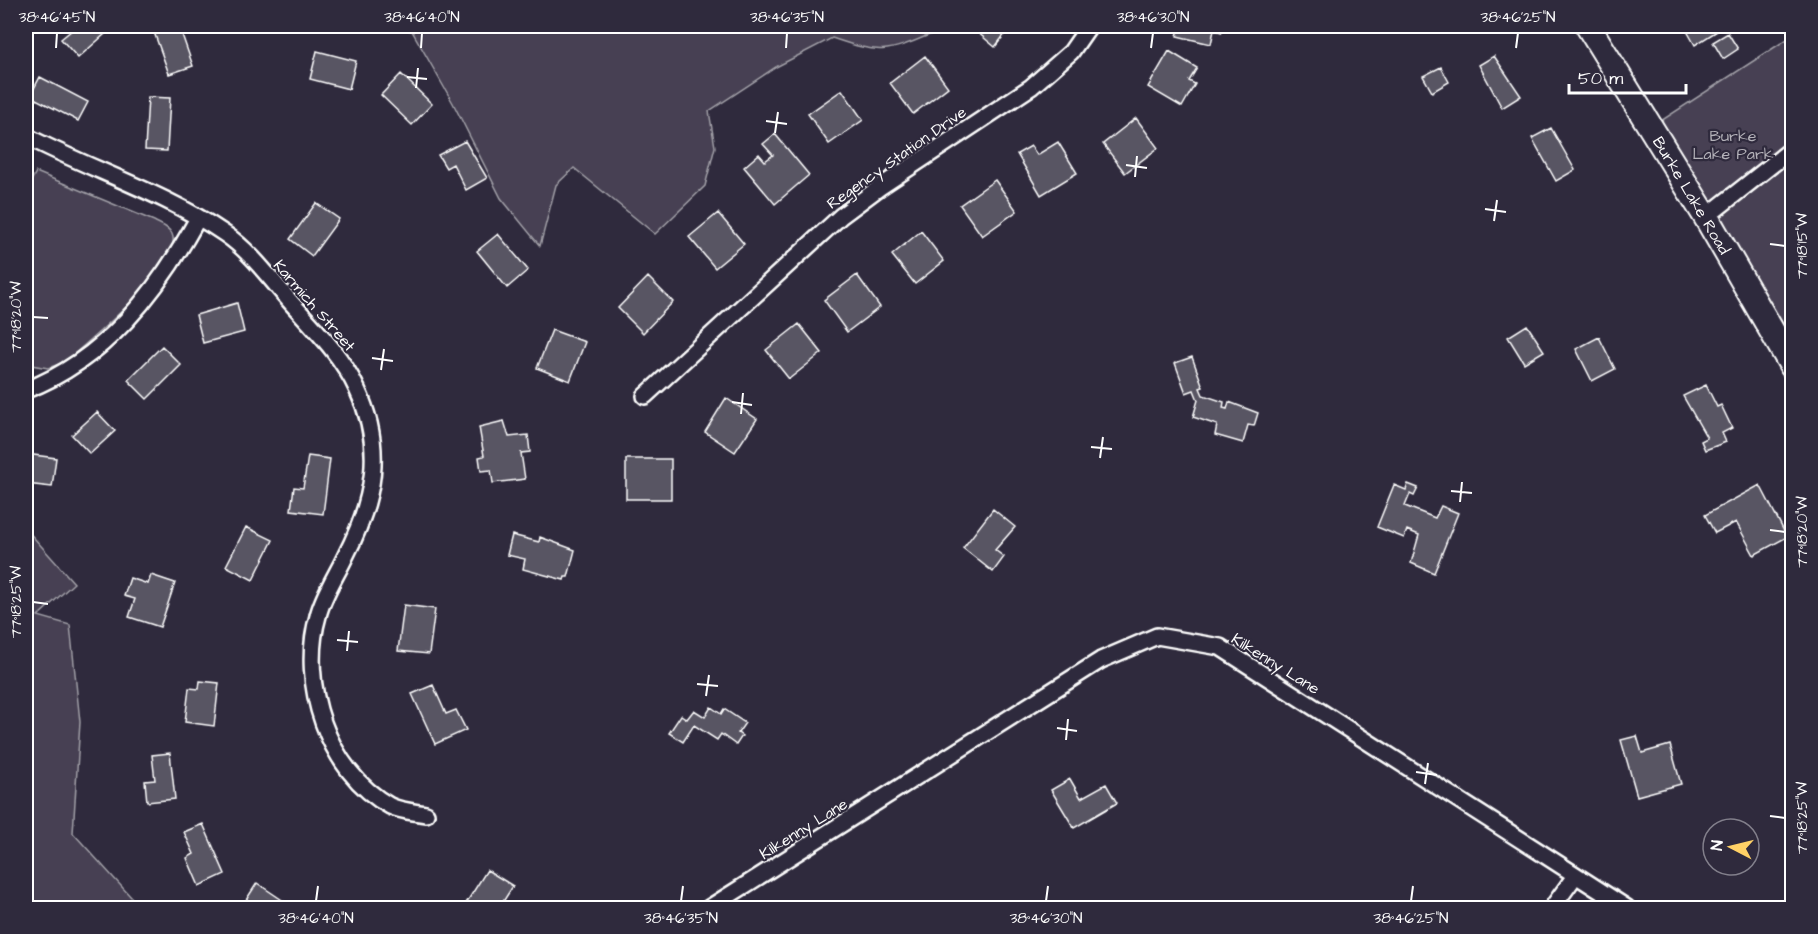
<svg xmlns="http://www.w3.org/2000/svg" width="1818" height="934" font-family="'Architects Daughter',sans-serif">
<rect width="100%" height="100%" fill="#2f2a3d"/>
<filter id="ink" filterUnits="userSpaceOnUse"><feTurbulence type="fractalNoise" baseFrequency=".0167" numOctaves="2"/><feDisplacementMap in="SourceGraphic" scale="12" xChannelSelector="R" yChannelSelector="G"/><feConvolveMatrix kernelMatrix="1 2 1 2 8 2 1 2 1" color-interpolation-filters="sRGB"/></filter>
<g filter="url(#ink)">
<path fill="#464152" stroke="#a2a0a8" stroke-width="1.5" d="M384 26H935L934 33C885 53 882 55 832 38L776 67 709 111 715 147 705 186 655 234 574 168 556 185 540 246 501 198 453 103 412 31Z
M1792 36V353L1653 126Z
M36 172 154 221C161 225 169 227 172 234 185 263 85 344 65 362L48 368 26 364V191Z
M26 529 74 583 38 616 70 625 80 722 73 833 141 908H26Z"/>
<path fill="#595564" stroke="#fff" stroke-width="1.5" d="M77 26H114L78 58 61 39Z
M174 26H179L193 66 169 74 154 32Z
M970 26H999L997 27 1005 34 995 47Z
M1180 26H1224L1222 32 1214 30 1211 44 1177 36Z
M1687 26H1725L1695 45 1687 31 1689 29Z
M1728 33 1738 49 1723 59 1713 42Z
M317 51 356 61 349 89 310 79Z
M1169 51 1197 68 1189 81 1195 84 1182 107 1148 87Z
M925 56 948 87 913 114 890 83Z
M1494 56 1521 96 1502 108 1479 65Z
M1441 67 1449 82 1432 92 1423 76Z
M401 74 432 104 412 125 381 95Z
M40 77 88 102 78 121 30 96Z
M842 90 863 120 829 144 808 114Z
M148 97 170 98 167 151 145 150Z
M1136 118 1158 148 1125 173 1103 144Z
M1551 128 1575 170 1556 181 1532 138Z
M775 134 809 175 775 204 744 167 759 154 765 161 773 155 763 144Z
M465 141 487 178 466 190 453 164 446 168 438 155Z
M1058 142 1077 173 1041 195 1017 154 1031 146 1037 155Z
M995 180 1017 211 982 236 960 205Z
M316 203 339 219 312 256 290 239Z
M718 213 744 244 715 268 689 237Z
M921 231 944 261 915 284 892 255Z
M498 234 528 270 507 288 477 251Z
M857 275 880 307 847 332 824 300Z
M648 277 673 302 643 333 618 308Z
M237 303 244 332 203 343 196 315Z
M799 324 822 353 789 379 766 350Z
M1527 325 1544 351 1524 363 1508 337Z
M552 330 585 342 570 381 537 368Z
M1599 337 1615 369 1592 381 1576 349Z
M162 346 181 365 147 399 128 380Z
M1192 357 1203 387 1200 388 1203 395 1224 402 1223 408 1227 409 1229 402 1258 413 1254 426 1248 425 1243 443 1215 435 1217 425 1193 417 1198 400 1194 390 1186 393 1175 363Z
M1706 385 1717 407 1721 405 1732 428 1722 433 1726 442 1705 450 1701 441 1707 438 1683 396Z
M726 398 757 419 735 452 705 432Z
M97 412 115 431 90 454 72 435Z
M504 421 509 437 528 435 530 452 521 453 525 479 493 483 491 470 481 471 479 457 484 456 479 427Z
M26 454 56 458 52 487 26 484Z
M308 456 330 459 323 514 291 510 294 487 303 488Z
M626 459H671V499H626Z
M1408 484 1418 488 1414 496 1410 494 1405 506 1435 518 1441 506 1458 513 1434 573 1411 563 1419 535 1407 530 1404 538 1377 527 1394 485 1406 490Z
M1760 485 1787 537 1754 555 1736 522 1715 533 1705 515Z
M993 509 1015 527 995 550 1004 557 993 572 963 548Z
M246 527 273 540 253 580 226 566Z
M512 535 539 542 540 537 575 550 568 577H565L564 580 523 569 525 559 507 555Z
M151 575 175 583 160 627 129 617 135 599 124 596 130 578 148 584Z
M404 605 435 609 429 654 398 651Z
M200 681 219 683 214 726 185 722 189 688 199 689Z
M433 685 446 714 456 710 466 730 435 744 412 694Z
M711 707 721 714 724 709 745 723 738 733 742 736 736 745 721 734 717 740 694 725 683 742 669 733 681 715 687 719 694 710 705 717Z
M1637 736 1642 753 1670 745 1681 784 1637 796 1621 740Z
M170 753 175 799 147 802 145 781 155 780 152 755Z
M1070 779 1081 798 1106 784 1117 803 1074 828 1051 790Z
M203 824 225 874 199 886 187 858 194 854 184 832Z
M487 870 513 886 499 908H463Z
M257 883 294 908H253L255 906 246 900Z"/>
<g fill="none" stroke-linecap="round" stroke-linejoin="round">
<defs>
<path id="street" d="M26 136C91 170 163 192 225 234 252 252 274 284 296 308 318 332 343 358 357 389 385 448 374 501 345 557 336 576 323 595 318 616 299 682 327 772 390 806 400 811 415 812 426 814
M1706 217 1792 149
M26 390C105 360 158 291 198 218
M645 396 841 216 880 187 1031 87 1071 52 1089 26
M709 908 1101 660 1157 636 1220 647 1627 908
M1552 908 1575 876"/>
<path id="primary" d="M1588 26 1706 217 1792 366"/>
</defs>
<use href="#street" stroke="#fff" stroke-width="20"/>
<use href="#primary" stroke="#fff" stroke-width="28"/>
<use href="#street" stroke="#2f2a3d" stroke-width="15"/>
<use href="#primary" stroke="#2f2a3d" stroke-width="24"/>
</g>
</g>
<path fill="none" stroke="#fff" stroke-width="2" d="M56 48 57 33M421 48 422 33M786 48 787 33M1151 48 1153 33M1516 48 1518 33M407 77 427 79M416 88 418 68M766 121 787 124M775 133 778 112M1126 165 1147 168M1135 177 1137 156M1485 209 1506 212M1494 221 1497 200M1770 244 1785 246M33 317 48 318M372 358 393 361M381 370 384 349M732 402 752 405M741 414 743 393M1091 447 1112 449M1100 458 1103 437M1451 491 1472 493M1460 502 1462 482M1770 530 1785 532M33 602 48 604M337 640 358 642M347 651 349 631M697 684 718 686M706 696 709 675M1057 728 1077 731M1066 740 1068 719M1416 772 1437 775M1425 784 1428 763M1770 816 1785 818M316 901 318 886M681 901 683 886M1046 901 1048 886M1411 901 1413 886"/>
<g text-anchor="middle" stroke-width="4.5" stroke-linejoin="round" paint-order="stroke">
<g font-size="16" fill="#b5b3ba" stroke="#2f2a3d">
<text x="1733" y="141">Burke<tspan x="1733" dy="18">Lake Park</tspan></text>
</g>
<g font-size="16" fill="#fff" stroke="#2f2a3d">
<text transform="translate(896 157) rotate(-35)" y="6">Regency Station Drive</text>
<text transform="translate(1692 195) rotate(59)" y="6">Burke Lake Road</text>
<text transform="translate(315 305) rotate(49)" y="6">Karmich Street</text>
<text transform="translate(1276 663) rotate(32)" y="6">Kilkenny Lane</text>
<text transform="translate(803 828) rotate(-32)" y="6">Kilkenny Lane</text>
</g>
</g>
<rect width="1818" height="934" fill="none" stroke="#2f2a3d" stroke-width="66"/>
<g transform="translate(1731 847) rotate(277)"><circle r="28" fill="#2f2a3d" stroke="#827f8b" stroke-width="1.5"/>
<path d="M0-4.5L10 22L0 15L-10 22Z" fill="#ffd166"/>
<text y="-9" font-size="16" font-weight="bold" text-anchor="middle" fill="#ffffff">N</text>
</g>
<path d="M1569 84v9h117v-9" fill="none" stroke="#ffffff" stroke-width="3"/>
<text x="1578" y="84" font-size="18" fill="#ffffff" stroke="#2f2a3d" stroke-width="4.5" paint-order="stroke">50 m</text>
<rect x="33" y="33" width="1752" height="868" fill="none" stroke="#fff" stroke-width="2"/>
<g font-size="15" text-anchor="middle" fill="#fff">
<text x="57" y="22">38°46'45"N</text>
<text x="422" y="22">38°46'40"N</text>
<text x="787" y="22">38°46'35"N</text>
<text x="1153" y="22">38°46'30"N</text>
<text x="1518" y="22">38°46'25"N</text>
<text transform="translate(1802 246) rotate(-90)" y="5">77°18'15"W</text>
<text transform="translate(16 317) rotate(-90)" y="5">77°18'20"W</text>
<text transform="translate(1802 532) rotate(-90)" y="5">77°18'20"W</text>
<text transform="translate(16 602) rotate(-90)" y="5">77°18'25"W</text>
<text transform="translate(1802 818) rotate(-90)" y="5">77°18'25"W</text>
<text x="316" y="923">38°46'40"N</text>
<text x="681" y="923">38°46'35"N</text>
<text x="1046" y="923">38°46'30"N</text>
<text x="1411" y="923">38°46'25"N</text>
</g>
</svg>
